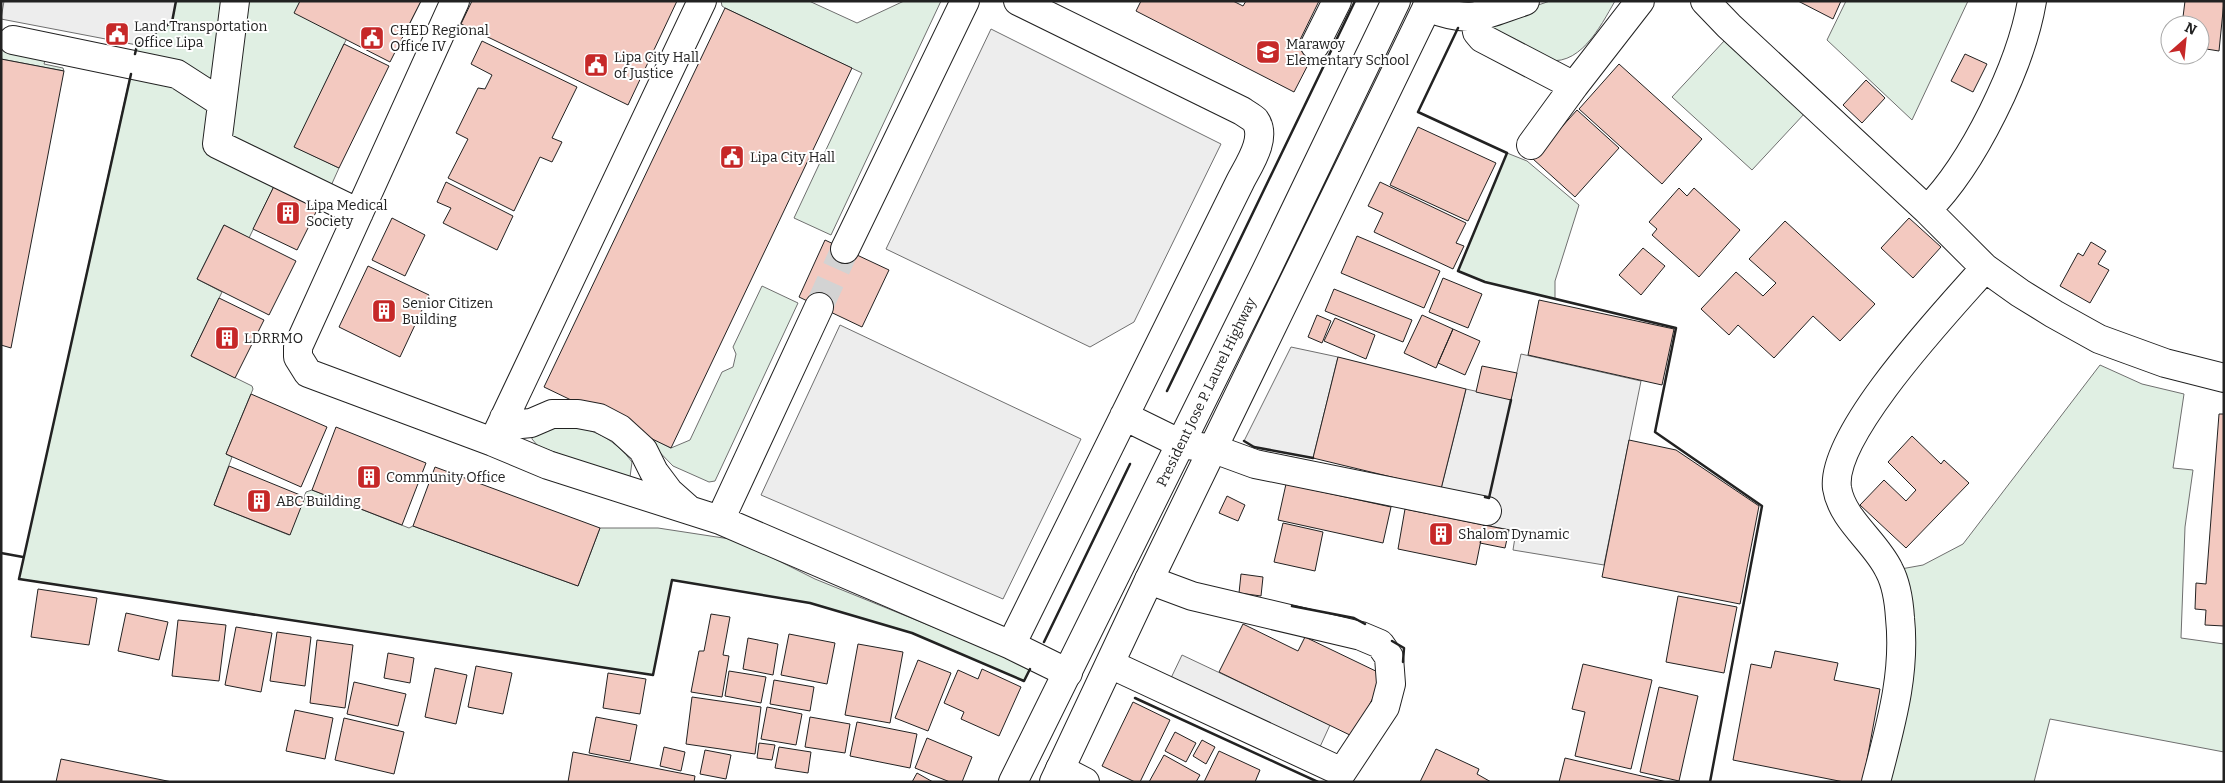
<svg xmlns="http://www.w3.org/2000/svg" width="2225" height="783" font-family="Bitter,serif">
<rect width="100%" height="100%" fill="#fff"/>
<path fill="#e0efe3" stroke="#6f6f6f" d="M176 1H421L405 33 351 31 344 44 295 147 339 168 325 199 279 176 249 238 224 225 197 279 222 292 191 356 252 386 253 389 226 454 232 457 214 505 289 535 306 492 312 490 409 528 413 526 578 586 600 528H658L730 539 747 545 815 579 985 648 1030 669 1024 681 912 633 810 603 672 580 653 675 19 579 137 45 172 23Z
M721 1H809L857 23 904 1H941L831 235 794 218 862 73 725 8 722 6Z
M1550 1H1615C1600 27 1579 70 1542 59 1525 54 1507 41 1490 32L1492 25 1497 19Z
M1846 1H1968L1912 120 1827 40Z
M1725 40 1805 113 1752 170 1672 97Z
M1 48 46 57 44 64 63 68 64 71 1 59Z
M1507 153 1527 161 1579 205 1555 281V299L1485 282 1458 271Z
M762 286 798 303 715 481 709 482 673 466 640 432 671 448 690 440 722 372 733 367 736 354 733 347Z
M2100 365 2142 384 2184 394 2173 468 2193 470 2185 527 2181 638 2224 644V752L2050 719 2034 782H1890L1901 569 1923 565 1963 544Z
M571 426C597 430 616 441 632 462L630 477 624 478 538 446 532 439V436L553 428Z"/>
<path fill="#ededed" stroke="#6f6f6f" d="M4 1H176L172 22 137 45 1 19Z
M991 29 1221 144 1134 322 1090 347 886 249Z
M840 325 1081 439 1003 599 761 495Z
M1291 347 1338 357 1313 458 1254 447 1244 441Z
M1521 354 1641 381 1604 565 1513 550 1516 531 1484 525 1487 511 1441 489 1466 389 1511 399Z
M1182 655 1330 725 1319 749 1171 678Z"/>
<path fill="#f3c9c0" stroke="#222" d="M300 1H421L390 62 294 13Z
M472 1H677L628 105 461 24Z
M1141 1H1233L1243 6 1246 1H1319L1296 48 1312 57 1294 92 1136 11Z
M1798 1H1841L1833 19Z
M2185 1H2224L2219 51 2200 48V25H2182Z
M725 8 852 68 671 448 544 387Z
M482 41 577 87 552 138 562 142 552 162 540 157 514 211 448 178 468 139 456 133 478 88 485 89 492 75 471 64Z
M344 44 389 66 339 168 294 147Z
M1965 54 1987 64 1973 92 1951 81Z
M1 59 64 71 11 348 1 345Z
M1619 64 1702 139 1662 184 1579 109Z
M1866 80 1885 98 1862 123 1843 105Z
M1577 110 1619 148 1575 197 1533 159Z
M1418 127 1496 163 1468 221 1390 185Z
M279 176 323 198 297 250 253 229Z
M446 182 513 216 497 250 443 223 451 208 437 202Z
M1380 182 1466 223 1456 243 1464 246 1453 269 1374 232 1383 213 1368 206Z
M1679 188 1687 196 1694 188 1740 230 1699 277 1652 235 1657 229 1649 222Z
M392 218 425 235 405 276 372 260Z
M1909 218 1941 247 1913 278 1881 248Z
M1785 221 1875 304 1840 341 1813 316 1774 358 1738 325 1729 335 1701 309 1736 272 1763 296 1776 283 1749 259Z
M224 225 296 261 269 315 197 279Z
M1357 236 1440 271 1424 308 1341 273Z
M825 240 889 270 862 327 799 297Z
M2091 242 2106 251 2098 264 2109 270 2090 303 2060 286 2078 253 2083 256Z
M1643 248 1665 266 1641 295 1619 275Z
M368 266 429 295 400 357 339 327Z
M1443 278 1482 294 1468 328 1429 312Z
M1334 289 1412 320 1403 342 1325 311Z
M219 298 264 320 235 378 191 356Z
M1539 300 1674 329 1662 385 1528 355Z
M1317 315 1331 321 1322 343 1308 337Z
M1422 315 1453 329 1436 368 1404 353Z
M1335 318 1375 335 1366 359 1324 341Z
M1453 329 1480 341 1465 375 1438 363Z
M1338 357 1466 389 1441 489 1313 458Z
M1482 366 1517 373 1511 400 1476 392Z
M251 394 327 427 301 487 226 454Z
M2219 414H2224V626L2205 625 2206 610 2195 609 2196 583 2206 584Z
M336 427 426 463 402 525 312 490Z
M1912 436 1941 464 1944 460 1969 483 1906 548 1860 505 1884 480 1906 501 1916 490 1888 462Z
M1629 440 1676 450 1759 506 1740 604 1602 577Z
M229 466 305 497 290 535 214 505Z
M435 467 600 528 578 586 413 526Z
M1286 484 1391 507 1383 543 1278 520Z
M1227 496 1245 505 1238 521 1219 513Z
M1405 509 1484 525 1476 565 1398 549Z
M1283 523 1323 532 1315 571 1274 562Z
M1484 525 1509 530 1505 548 1480 543Z
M1241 574 1263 577 1261 596 1239 593Z
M38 589 97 598 89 645 31 637Z
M1678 596 1737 607 1724 673 1666 662Z
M126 613 168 622 159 660 118 651Z
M711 614 730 617 723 655 729 656 722 697 691 692 699 651H704Z
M178 620 226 625 219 681 172 676Z
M1243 624 1298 651 1305 637 1384 675 1354 737 1219 672Z
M236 627 272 633 261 692 225 685Z
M277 632 311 637 305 686 270 681Z
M789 634 835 643 827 684 781 675Z
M748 638 778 644 773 675 743 669Z
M317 640 353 645 345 708 310 703Z
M858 644 903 652 890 723 845 715Z
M1775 651 1838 663 1834 680 1880 689 1863 782H1844L1733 760 1751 664 1771 668Z
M388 653 414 658 410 683 384 678Z
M918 660 951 673 928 731 895 718Z
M1583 664 1652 680 1631 769 1575 756 1585 712 1572 709Z
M476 666 512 673 503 714 468 707Z
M435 668 467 675 456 724 425 717Z
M982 669 1021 687 999 736 961 719 964 712 944 703 958 670 978 679Z
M729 671 766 677 761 703 725 696Z
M608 673 646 679 640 714 603 708Z
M774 680 814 687 810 711 770 704Z
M354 682 406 694 398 726 347 714Z
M1659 687 1698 696 1679 781 1640 772Z
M692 697 761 707 755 754 686 744Z
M1133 702 1170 720 1140 782H1135L1102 766Z
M767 707 802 714 796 745 761 739Z
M295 710 333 718 325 759 286 751Z
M596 717 637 725 630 761 589 753Z
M810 717 850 724 845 753 805 747Z
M344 718 404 732 394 774 335 760Z
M857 722 917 734 910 768 850 756Z
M1175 732 1196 743 1186 762 1165 751Z
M927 738 972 757 962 782H950L915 768Z
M1202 740 1215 747 1206 764 1193 756Z
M759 743 775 745 772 760 757 758Z
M664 747 685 752 681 771 660 766Z
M779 747 811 752 808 773 775 768Z
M1436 749 1479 769 1477 774 1491 782H1420Z
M705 750 731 755 726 779 700 774Z
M1219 751 1260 770 1255 782H1204Z
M573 752 695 776 694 782H568Z
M1164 755 1200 775 1196 782H1149Z
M1565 758 1667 782H1559Z
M61 759 172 782H56Z
M917 773 933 782H912Z"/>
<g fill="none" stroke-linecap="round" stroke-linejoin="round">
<path stroke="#d3d3d3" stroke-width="28" stroke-dasharray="28 14" stroke-linecap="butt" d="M819 307 845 249"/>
<defs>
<path id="minor" d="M235 1 217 144 359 213
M455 1 298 347V357L308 373 493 442 548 465 720 520 1011 645 1068 673
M1705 1 1729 26 1927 210 1985 268 2020 293 2054 314 2099 339 2165 363 2224 378
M1427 7C1472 25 1482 15 1525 1
M1475 18 1477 32 1482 38 1574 86 1640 1
M13 40 177 74 222 103
M1315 45 1337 1
M1531 145 1574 86
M1927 210C1973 164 2021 66 2032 1
M845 249 965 1
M1124 416 1181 444 1214 449 1255 464 1487 511
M504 418 521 424 531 423 552 414H578L599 418 620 429 643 450 654 472 669 492 687 508
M493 442 702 1
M720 520 819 307
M1011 645 1240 182C1248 166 1268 138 1255 120 1252 117 1246 114 1242 111L1018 1
M1110 664 1342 772 1385 707 1391 684 1389 657 1380 644 1361 636 1192 596 1149 580
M1060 769 1085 782
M1876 782C1890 727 1906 675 1900 618 1899 602 1897 585 1889 570 1876 542 1842 520 1837 488 1830 434 1949 309 1985 268"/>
<path id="highway" d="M1013 782 1266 271 1396 1
M1054 782 1149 580 1430 1"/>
</defs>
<use href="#minor" stroke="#222" stroke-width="30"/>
<use href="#highway" stroke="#222" stroke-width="30"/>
<use href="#minor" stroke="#fff" stroke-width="28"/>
<use href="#highway" stroke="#fff" stroke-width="28"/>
<path stroke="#222" stroke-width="2.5" d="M1458 28 1418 112 1507 153 1458 271 1485 282 1676 328 1655 432 1762 506 1710 782
M135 54 137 45 172 22 176 1
M131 74 19 579 653 675 672 580 810 603 912 633 1024 681 1030 669
M1167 391 1355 1
M1244 441 1254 447 1313 458
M1485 497 1489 498 1511 400
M1 553 23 557
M1292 606 1354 618 1365 624
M1392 641 1404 648 1403 662
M1044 642 1130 464
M1135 698 1318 782"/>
</g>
<defs>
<symbol id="civic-square" viewBox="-11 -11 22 22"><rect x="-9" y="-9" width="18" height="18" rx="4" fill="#c62828" stroke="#fff"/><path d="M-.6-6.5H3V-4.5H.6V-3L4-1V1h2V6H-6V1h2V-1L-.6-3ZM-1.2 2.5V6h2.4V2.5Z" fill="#fff"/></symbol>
<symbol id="school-square" viewBox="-11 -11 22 22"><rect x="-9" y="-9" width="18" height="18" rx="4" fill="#c62828" stroke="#fff"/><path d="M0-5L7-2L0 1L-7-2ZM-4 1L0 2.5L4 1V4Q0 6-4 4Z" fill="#fff"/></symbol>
<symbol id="building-square" viewBox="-11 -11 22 22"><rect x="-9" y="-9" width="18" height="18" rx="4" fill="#c62828" stroke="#fff"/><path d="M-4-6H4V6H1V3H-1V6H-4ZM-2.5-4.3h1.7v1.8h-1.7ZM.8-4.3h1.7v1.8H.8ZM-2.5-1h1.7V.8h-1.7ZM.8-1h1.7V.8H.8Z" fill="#fff"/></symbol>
</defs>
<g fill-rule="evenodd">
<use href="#civic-square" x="103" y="20" width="28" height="28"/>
<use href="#civic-square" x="358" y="24" width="28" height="28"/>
<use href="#school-square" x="1254" y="38" width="28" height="28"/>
<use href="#civic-square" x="582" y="51" width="28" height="28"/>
<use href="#civic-square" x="718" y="143" width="28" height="28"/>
<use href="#building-square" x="274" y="199" width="28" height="28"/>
<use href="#building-square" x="370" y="297" width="28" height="28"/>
<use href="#building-square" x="213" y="324" width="28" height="28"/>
<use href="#building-square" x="355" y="463" width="28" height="28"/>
<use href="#building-square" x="245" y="487" width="28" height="28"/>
<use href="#building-square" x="1427" y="520" width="28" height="28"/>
</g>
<g text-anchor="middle" stroke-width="4" stroke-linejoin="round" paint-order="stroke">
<g font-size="14" fill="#222" stroke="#fff" text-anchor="start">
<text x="134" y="31">Land Transportation<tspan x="134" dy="16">Office Lipa</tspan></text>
<text x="390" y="35">CHED Regional<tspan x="390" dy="16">Office IV</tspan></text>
<text x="1286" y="49">Marawoy<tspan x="1286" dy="16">Elementary School</tspan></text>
<text x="614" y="62">Lipa City Hall<tspan x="614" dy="16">of Justice</tspan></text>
<text x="750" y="162">Lipa City Hall</text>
<text x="306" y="210">Lipa Medical<tspan x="306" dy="16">Society</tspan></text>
<text x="402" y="308">Senior Citizen<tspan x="402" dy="16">Building</tspan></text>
<text x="244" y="343">LDRRMO</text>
<text x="386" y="482">Community Office</text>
<text x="276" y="506">ABC Building</text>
<text x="1458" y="539">Shalom Dynamic</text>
</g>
<g font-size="14" fill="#222" stroke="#fff">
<text transform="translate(1206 392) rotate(-64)" y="5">President Jose P. Laurel Highway</text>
</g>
</g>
<rect width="2225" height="783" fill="none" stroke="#222222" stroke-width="5"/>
<g transform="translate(2185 40) rotate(27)"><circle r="24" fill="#ffffff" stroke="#a7a7a7"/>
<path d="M0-4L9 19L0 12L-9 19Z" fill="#c62828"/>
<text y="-8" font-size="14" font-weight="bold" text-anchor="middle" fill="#222222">N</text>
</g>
</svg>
